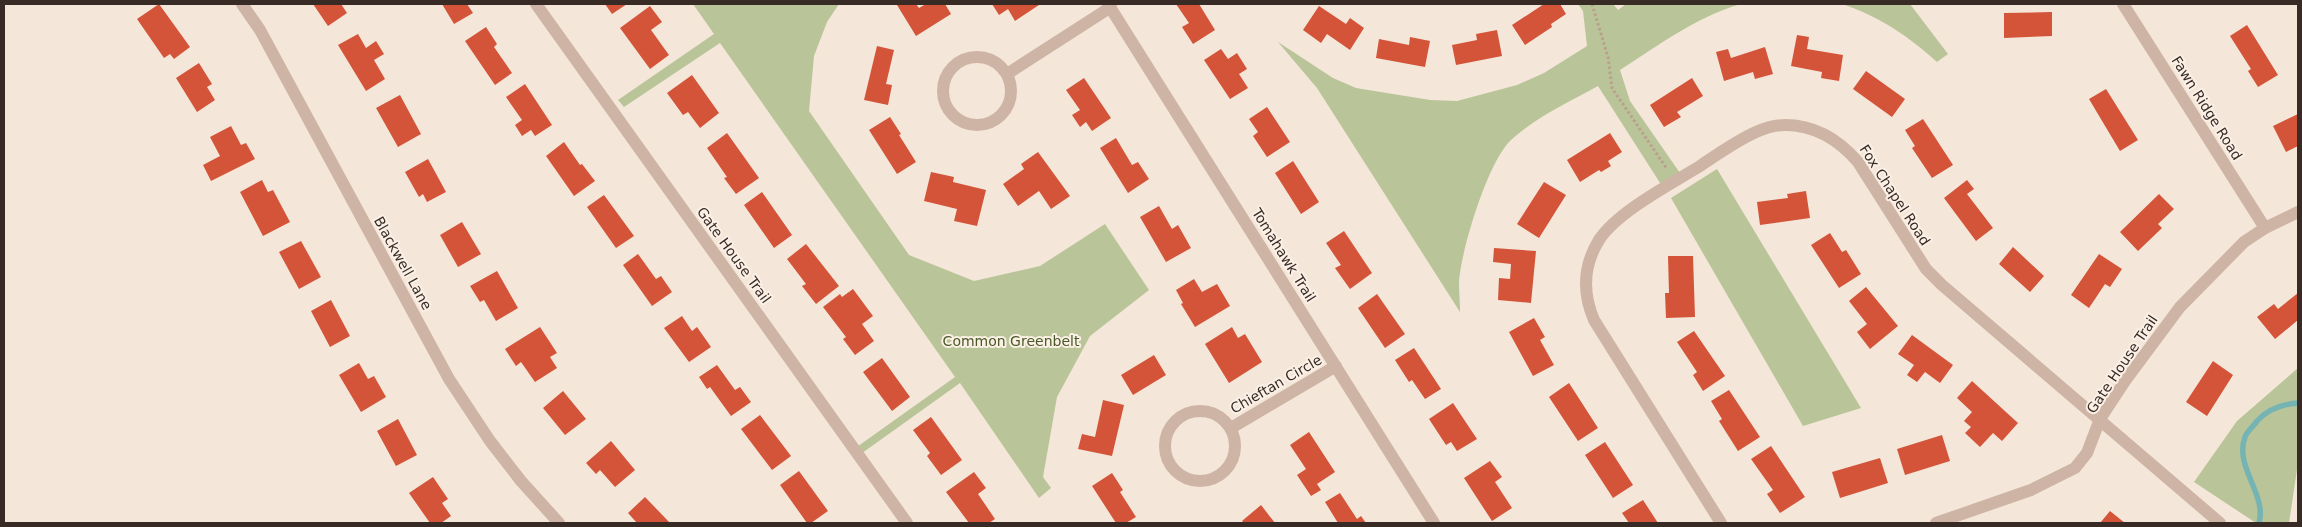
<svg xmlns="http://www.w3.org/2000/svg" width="2302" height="527" font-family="'DejaVu Sans',sans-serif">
<rect width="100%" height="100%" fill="#f4e6d9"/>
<path fill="#b9c598" d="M693 4H839L827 22 814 56 809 111 909 255 974 281 1040 266 1105 224 1149 290 1090 336 1057 397 1043 477 1051 488 1039 498 960 383 858 456 854 449 955 377 720 43 624 107 618 100 714 34Z
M1578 4H1613L1618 10 1626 4H1741C1696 17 1659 45 1620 70L1630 101 1680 173 1662 186 1598 86C1569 102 1536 117 1511 140 1488 161 1461 250 1459 282 1459 292 1460 302 1460 312L1317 88 1278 42 1333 78 1356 88 1430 100 1457 101 1517 85 1544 73 1587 46 1583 11Z
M1842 4H1910L1948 54 1937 62C1907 35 1880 17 1842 4Z
M1717 169 1861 408 1803 426 1671 198Z
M2298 368V463L2289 523H2256L2194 482 2237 421Z"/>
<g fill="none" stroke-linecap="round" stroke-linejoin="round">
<path stroke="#75b4b3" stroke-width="5.5" d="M2259 523C2267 494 2234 467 2245 437 2247 431 2254 426 2257 421 2268 409 2283 404 2298 403"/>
</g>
<path fill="#d35439" d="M159 4 190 47 174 59 170 54 164 58 137 19Z
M313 4H341L347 13 328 26Z
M442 4H467L473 13 454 24Z
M605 4H627L612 14Z
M900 4H916L919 8 926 4H945L951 14 916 36 897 5Z
M992 4H1038L1039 5 1015 21 1008 9 999 15Z
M1176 4H1199L1215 30 1193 44 1182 27 1189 23Z
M1544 4H1560L1566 14 1551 24 1552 27 1525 45 1512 25Z
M650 6 662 22 651 30 669 55 650 69 620 28Z
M1319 6 1346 24 1350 18 1364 28 1350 50 1327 34 1321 43 1303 30Z
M2052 12V36L2004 38V13Z
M2247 25 2278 75 2258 87 2248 71 2251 69 2230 36Z
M486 27 497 44 494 47 512 73 495 85 465 41Z
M1497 30 1502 56 1456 65 1452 45 1477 40 1476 34Z
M358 34 366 48 376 41 384 54 374 60 385 79 366 91 338 45Z
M1797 35 1809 37 1807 49 1843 55 1839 81 1821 78 1822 72 1791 66Z
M1410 37 1430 41 1425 67 1376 58 1379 39 1409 45Z
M877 46 894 50 886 84 892 85 888 105 864 100Z
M1765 47 1773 74 1755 79 1753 72 1724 81 1716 52 1728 49 1731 58Z
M1221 49 1228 59 1237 53 1247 69 1239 74 1248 88 1230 99 1204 60Z
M199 63 212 84 207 87 215 100 197 112 176 78Z
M1866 71 1905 99 1892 117 1853 89Z
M692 75 719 113 700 128 688 112 683 115 667 93Z
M1084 78 1111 118 1092 131 1086 122 1080 127 1072 115 1080 110 1066 90Z
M1692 78 1703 96 1677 112 1681 117 1664 127 1650 105Z
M525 84 552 125 535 136 531 130 522 136 515 125 522 120 506 97Z
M2106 89 2138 140 2120 151 2089 99Z
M400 95 421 134 398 147 376 108Z
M1267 107 1290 142 1267 157 1253 136 1258 132 1249 119Z
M2298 114V146L2286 152 2273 126Z
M890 117 901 134 899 135 916 162 897 174 869 130Z
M1923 119 1953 165 1932 178 1912 148 1915 146 1905 130Z
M231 126 241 145 246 143 255 159 211 181 203 165 220 156 210 137Z
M727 133 759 178 736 194 724 178 727 177 707 148Z
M1610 133 1622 152 1608 161 1611 166 1601 172 1599 170 1580 182 1567 160Z
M1116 138 1132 165 1138 162 1149 179 1128 193 1100 148Z
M564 142 580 165 582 164 595 181 574 196 546 156Z
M1038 152 1070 196 1051 209 1039 191 1018 206 1003 184 1024 169 1021 164Z
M428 159 446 192 427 202 423 194 419 197 405 172Z
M1293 161 1319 202 1301 214 1275 173Z
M931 172 954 177 953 182 986 190 977 226 954 221 957 209 924 201Z
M262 180 268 192 273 190 290 222 263 236 240 192Z
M1967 180 1974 189 1967 194 1993 228 1976 241 1944 198Z
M1544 182 1566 195 1539 238 1517 224Z
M1806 191 1810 218 1760 225 1757 202 1788 198 1787 194Z
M762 192 792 235 774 248 744 205Z
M2159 194 2174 209 2158 224 2162 228 2138 251 2120 232Z
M604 195 634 236 616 248 587 207Z
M1159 206 1172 229 1178 225 1191 248 1166 262 1140 217Z
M462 222 481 254 458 267 440 235Z
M1344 231 1372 273 1350 289 1335 268 1341 265 1326 243Z
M1830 233 1842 252 1846 250 1861 274 1839 288 1811 245Z
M301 241 321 277 299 289 279 252Z
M806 244 839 286 816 304 802 286 806 284 787 259Z
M2013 247 2044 276 2030 292 1999 264Z
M1494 248 1536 251 1531 303 1498 300 1499 278 1510 279 1511 264 1493 262Z
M638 254 656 279 661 276 672 292 652 306 623 265Z
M2099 254 2122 269 2110 287 2105 284 2089 308 2071 295Z
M1668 256H1693L1695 317 1666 318 1665 293H1669Z
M497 271 518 308 496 321 484 300 480 302 470 286Z
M1194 279 1202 292 1217 284 1230 306 1195 327 1181 304 1183 303 1176 290Z
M1866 287 1898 326 1870 349 1857 332 1867 324 1849 301Z
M853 289 873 316 862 324 874 341 855 355 843 339 846 337 823 307 840 294 842 297Z
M2298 293V320L2275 339 2257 317 2274 304 2278 309Z
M1377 294 1405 334 1385 348 1358 308Z
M331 300 350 336 330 347 311 311Z
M682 316 692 331 697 327 711 347 689 362 664 328Z
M1534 318 1545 337 1540 340 1554 365 1533 376 1509 332Z
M540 327 557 353 550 357 557 368 535 382 521 362 516 366 505 349Z
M1232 327 1238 338 1245 334 1262 362 1229 383 1205 344Z
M1694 331 1725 376 1703 391 1693 375 1697 372 1677 342Z
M1912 335 1953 365 1940 383 1925 372 1917 382 1907 375 1914 365 1898 354Z
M1414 348 1441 389 1425 399 1412 380 1409 382 1395 360Z
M1154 355 1166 375 1133 395 1121 375Z
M882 358 910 397 892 411 863 372Z
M2213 361 2233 375 2207 416 2186 402Z
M359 363 368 379 374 376 386 397 361 412 339 375Z
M717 365 735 390 740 387 751 402 731 416 710 387 707 389 699 377Z
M1972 381 2018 423 2002 441 1993 433 1980 447 1965 433 1971 427 1964 421 1972 412 1957 398Z
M1569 383 1598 428 1578 441 1549 397Z
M1729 390 1760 437 1738 451 1719 421 1722 419 1711 401Z
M563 391 586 419 565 435 543 408Z
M1103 400 1124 405 1112 456 1078 449 1082 434 1095 437Z
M1453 403 1477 439 1457 451 1451 442 1446 445 1429 419Z
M760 415 791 456 772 470 741 429Z
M931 417 962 460 941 475 927 456 930 453 913 430Z
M398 419 417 455 396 466 377 431Z
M1309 432 1335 472 1317 484 1321 490 1311 496 1297 475 1306 469 1290 445Z
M1942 435 1950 461 1905 475 1897 449Z
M611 441 635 470 615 487 600 470 596 474 586 463Z
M1605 442 1633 485 1613 498 1585 455Z
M1771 446 1805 497 1780 513 1767 494 1773 490 1751 459Z
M1880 458 1888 483 1840 498 1832 472Z
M1490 461 1502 477 1495 482 1512 508 1492 521 1464 478Z
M799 471 828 511 811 523H807L780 485Z
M974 472 986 488 978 494 995 519 989 523H969L946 492Z
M1112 473 1123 490 1120 492 1136 517 1126 523H1116L1092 486Z
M433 477 448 499 442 503 451 516 441 523H430L409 493Z
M1340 493 1357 519 1361 516 1366 523H1338L1325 502Z
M645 497 670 523H637L628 513Z
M1643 500 1658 523H1629L1622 513Z
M1261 505 1275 523H1244L1242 521Z
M2110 511 2125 523H2100Z"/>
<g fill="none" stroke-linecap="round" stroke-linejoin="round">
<path stroke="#ba9e8e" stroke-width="3" stroke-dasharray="2.5 2.5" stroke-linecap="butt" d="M1592 4 1608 57 1612 88 1667 169"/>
<path stroke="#ceb4a4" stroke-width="12" d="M242 4 260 30 449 379 490 441 521 481 559 523
M536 4 907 523
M1108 4 1434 523
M2123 4 2265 228
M943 91a34 34 0 1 1 68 0a34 34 0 1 1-68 0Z
M1007 74 1111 7
M1165 446a35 35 0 1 1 70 0a35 35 0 1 1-70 0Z
M1231 428 1336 366
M1721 523 1594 320C1582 292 1583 266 1599 240 1617 212 1671 184 1700 166 1718 154 1736 141 1756 132 1765 128 1776 125 1785 125 1815 125 1839 140 1858 162L1926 269 1942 285 2220 523
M1936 523 2031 490 2075 468 2087 453 2100 419 2125 381 2180 307 2244 242 2265 228 2298 212"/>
</g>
<g text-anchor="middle" stroke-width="4" stroke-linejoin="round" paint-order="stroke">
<g font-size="14" fill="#382b26" stroke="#fbf0e6">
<text transform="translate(2207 108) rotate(58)" y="5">Fawn Ridge Road</text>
<text transform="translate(1895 195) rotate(57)" y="5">Fox Chapel Road</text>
<text transform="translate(734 255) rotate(54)" y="5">Gate House Trail</text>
<text transform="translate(1284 255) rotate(58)" y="5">Tomahawk Trail</text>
<text transform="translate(403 263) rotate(61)" y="5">Blackwell Lane</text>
<text transform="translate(2122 364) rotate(-56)" y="5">Gate House Trail</text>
<text transform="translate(1276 384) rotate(-30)" y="5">Chieftan Circle</text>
</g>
<g font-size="14" fill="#4a5927" stroke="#fbf0e6">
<text x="1011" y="346">Common Greenbelt</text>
</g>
</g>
<rect width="2302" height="527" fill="none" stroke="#382b26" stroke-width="10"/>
</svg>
